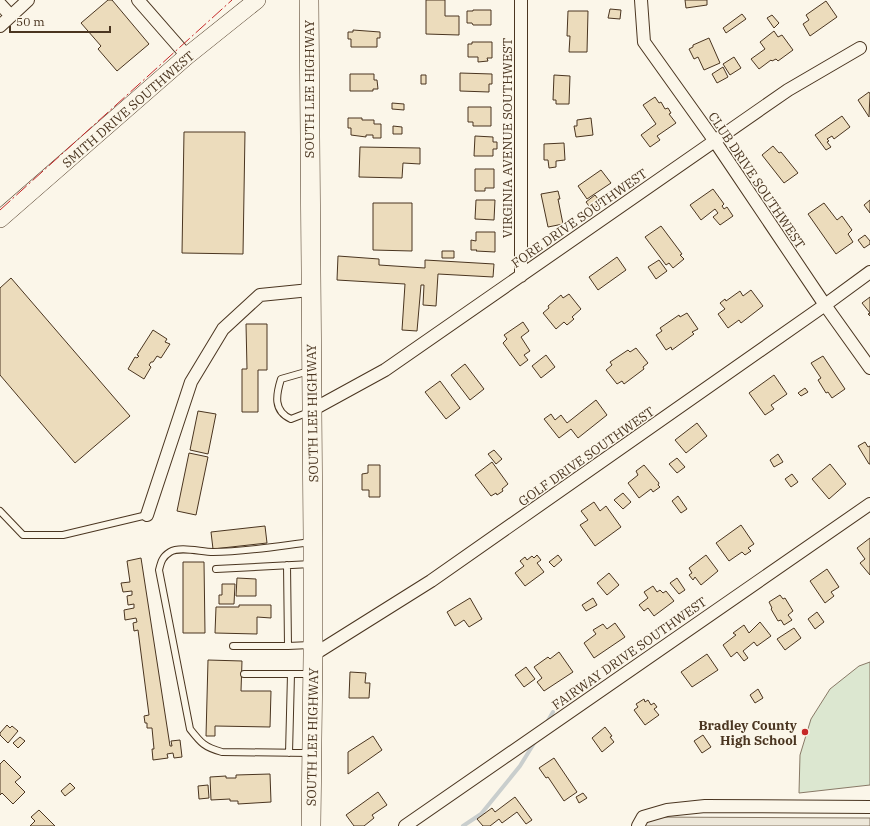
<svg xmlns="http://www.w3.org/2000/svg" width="870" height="826" font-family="'IBM Plex Serif',serif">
<rect width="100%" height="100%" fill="#fbf6e9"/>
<path fill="#dce7d0" stroke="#887966" d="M870 662V785L799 793 800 755 811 719 830 689 859 666Z"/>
<path fill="#ede7d9" stroke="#887966" d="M643 817 870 818V826H643Z"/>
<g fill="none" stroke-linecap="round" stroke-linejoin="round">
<path stroke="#c9cecd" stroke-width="4" d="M546 724 553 712
M463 826 481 814 520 766 536 740"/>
</g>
<path fill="#ecdcbc" stroke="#4a3520" d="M108 0H112L149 44 117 71 98 49 101 46 81 23Z
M426 0H445V16H459V35L426 34Z
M685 0H707V5L686 8Z
M826 1 837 17 810 36 803 24 809 20 806 15Z
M610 9 621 10 620 19 608 18Z
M473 10H491V25H473L472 23H467V11H473Z
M568 11H588L587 52H569L570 36H567Z
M742 14 746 19 726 33 723 28Z
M772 15 779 23 774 28 767 18Z
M353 30 380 32V38H377V47H351V39H348V32H353Z
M774 31 778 37 782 35 793 50 778 61 776 59 772 61 771 60 759 69 751 59 765 49 760 42Z
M709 38 720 63 704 70 698 57 694 59 689 49 693 47V45Z
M472 42H492V58H487L488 61 478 62V57H468V44H472Z
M734 57 741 68 730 75 723 64Z
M723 67 728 77 717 83 712 74Z
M460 73 492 74V84H489V92L460 91Z
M350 74H374V80H377L378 89H373V91H350Z
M421 75H426V84H421Z
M554 75 570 76 569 104H556V100H553Z
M869 92 870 94 869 117 858 100Z
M655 97 659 103 661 102 665 109 668 108 671 113 669 114 676 123 657 136 660 140 650 147 641 135 656 124 643 105Z
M392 103 404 104V110L392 109Z
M468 107H491V126H473V122H468Z
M842 116 850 127 834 139 832 136 827 139 829 141 827 142 831 147 826 150 815 135Z
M348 118H362V120H374V124H381V138H373V135H366V137L351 135V128H348Z
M591 118 593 135 576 137 574 126H577V120Z
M393 126 402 127V134H393Z
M184 132H245L243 254 182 253Z
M475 136 493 137V142H497V149H493V156H474Z
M564 143 565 160 556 161V167L549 168 548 160H544V144Z
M773 146 779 153 781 152 798 173 784 183 762 155Z
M360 147 420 148V164L403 163 402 178 359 177Z
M475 169H494V188H485V191H475Z
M601 170 611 183 587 199 578 186Z
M713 189 724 204 722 206 724 209 727 207 733 216 720 225 713 217 718 213 715 209 701 220 690 205Z
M558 191 560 199H558L563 224 548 227 541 194Z
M595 195 601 203 592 210 586 202Z
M476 200H495L494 220 475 219Z
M870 200V213L864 205Z
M373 203H412V251L373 250Z
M824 203 837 220 842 216 852 230 848 234 853 242 836 254 808 214Z
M661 226 682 254 680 255 684 259 673 268 669 263 666 265 645 237Z
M476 232H495V252L476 251 477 250H471V240L476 241Z
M865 235 870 241V244L864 248 858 240Z
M442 251H454V258H442Z
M338 256 379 259V265L425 268V260L494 264 493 277 438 274 436 306 423 305 424 285H421L417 331 402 330 405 284 337 280Z
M617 257 626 270 598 290 589 277Z
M659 260 667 271 656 279 648 267Z
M11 278 130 416 75 463 0 375V288Z
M751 290 763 306 741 323 739 320 728 328 718 314 725 309 720 303 725 299 726 301 740 291 743 296Z
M569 294 581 309 572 317 574 319 567 325 564 322 556 329 543 313 549 308 548 306 561 295 563 298Z
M870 297V316L868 314 870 313 862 303Z
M687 313 698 329 692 332 694 334 672 350 671 347 666 350 656 335 662 331 660 328 679 315 680 317Z
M523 322 529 331 521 337 530 351 524 355 528 360 520 366 503 343 507 339 504 335Z
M246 324H267V370H258V412H242V369H247Z
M153 330 167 339 165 342 170 344 161 358 157 356 153 362H151L149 365 151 367 144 379 128 369 135 357 137 358 139 356 137 355Z
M636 348 648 363 643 367 644 369 624 384 622 381 617 384 606 370 612 365 610 362 628 350 630 352Z
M546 355 555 367 541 378 532 366Z
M823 356 845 389 832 398 828 392 826 393 818 380 821 378 811 363Z
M465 364 484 389 470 400 451 375Z
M774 375 787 394 771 405 774 409 765 415 749 393Z
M440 381 460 408 446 419 425 392Z
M805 388 808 392 801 396 798 393Z
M596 400 607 415 578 438 571 429 559 438 544 419 551 414 555 420 561 415 567 423Z
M198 411 216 414 208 454 190 450Z
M697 423 707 436 686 453 675 440Z
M865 442 868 447 870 446V464H869L858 446Z
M494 450 502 459 496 464 488 454Z
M189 453 208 457 196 515 177 511Z
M778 454 783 462 774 467 770 460Z
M677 458 685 467 677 473 669 464Z
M492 462 508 484 502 489 503 491 497 495 496 493 491 496 475 475Z
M830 464 846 484 829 499 812 479Z
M368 465H380V497H369V490H362V474L368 473Z
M644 465 659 483 658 485 660 487 653 492 651 489 639 498 628 483 638 475 636 471Z
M792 474 798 482 791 487 785 479Z
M623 493 631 502 623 509 614 500Z
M678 496 687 509 681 513 672 501Z
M594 502 600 511 606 506 621 527 595 546 580 525 588 520 581 511Z
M741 525 754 544 748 548 751 551 745 555 742 552 729 561 716 543Z
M265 526 267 543 213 549 211 532Z
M870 538V575L860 563 865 559 857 548Z
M537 555 541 560 537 563 544 572 525 586 515 573 524 566 520 561 525 557 527 560 532 556 534 558Z
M558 555 562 560 554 567 549 562Z
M706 555 718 571 701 585 695 577 693 580 689 575 692 573 689 568Z
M141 558 170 746H172L171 741 180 740 182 757 174 758 173 753 167 754 168 758 153 760 152 749H154L152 728H147V723H145L144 716 149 715 138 630 134 631 133 623 137 622 136 618 125 620 124 610 134 608V604L128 605 127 596 132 595V591L123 592 121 583 130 582 127 561Z
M183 562H204L205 633H183Z
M827 569 839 587 831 592 834 596 825 603 810 581Z
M609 573 619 585 607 595 597 583Z
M237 578 256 579V596H236Z
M677 578 685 590 679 594 670 583Z
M222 584H235L234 604H219V595H222Z
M653 586 657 592 660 590 663 593 666 591 674 601 654 616 648 608 644 611 639 605 648 598 644 592Z
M780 595 783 599 785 598 793 611 788 615 792 620 784 625 781 620 778 621 771 609 772 608 769 602Z
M470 598 482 619 469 627 464 620 455 626 447 612Z
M593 598 597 605 586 611 582 605Z
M239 605H271V618L257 617V634L215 633 216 607H239Z
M817 612 824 622 815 629 808 619Z
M760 622 771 636 757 646 754 642 743 651 748 658 744 661 737 652 731 657 723 645 736 635 733 633 744 625 749 633Z
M615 623 625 637 594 658 584 643 596 634 593 630 603 624 607 629Z
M794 628 801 638 785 650 777 639Z
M559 652 573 672 544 691 537 682 542 678 534 667 548 657 550 659Z
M707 654 718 670 692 687 681 672Z
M208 660 242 661 241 691H271L270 727 215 726V736H206Z
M526 667 535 679 524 687 515 675Z
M350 672 366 673 365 683H370L369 698H349Z
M758 689 763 698 755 703 750 695Z
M644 699 645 702 648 700 651 705 654 703 657 707 654 709 659 715 645 725 634 710 638 707 636 704Z
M7 725 10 728 12 726 18 731 8 743 0 735V733Z
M605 727 612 736 610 737 614 742 602 752 592 738Z
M703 735 711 747 702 753 694 741Z
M373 736 382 750 348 774V752Z
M20 737 25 741 18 748 13 743Z
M554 758 577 792 564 801 548 777 546 778 539 768Z
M4 760 21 777 15 782 25 792 13 804 2 793 0 795V764Z
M270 774 271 802 238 804V801H230V799L211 800 210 777 226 776V778H236V775Z
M70 783 75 788 65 796 61 791Z
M208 785 209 798 199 799 198 786Z
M378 792 387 805 372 815 374 818 364 826H354L346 815Z
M583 793 587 798 579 803 576 797Z
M515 797 532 820 526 824 517 812 502 823 499 819 490 826H483L477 819 492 808 495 812Z
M39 810 55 826H30L35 821 31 817Z"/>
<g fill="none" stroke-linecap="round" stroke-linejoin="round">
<defs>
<path id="lane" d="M309 371 281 379C276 395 273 411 291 419L309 412
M0 511 23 535H63L147 515
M216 569 311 564
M233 646H288L287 565
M288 646 310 645
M244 674H311
M289 753 291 674
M310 753 222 752C204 747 201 743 190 729L159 570C161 562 162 557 170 552 180 546 201 552 213 552 245 552 279 546 311 542"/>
<path id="street" d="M138 0 187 56
M521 0V276
M641 0 644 42 714 140 825 305 870 368
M0 4 11 16
M0 26 28 0
M312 410 385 370 788 90 860 48
M147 515 191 382 223 329 260 295 310 290
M313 655 431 581 825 305 870 272
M405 826 870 504
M638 826 643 817 667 810 705 806 870 807"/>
<path id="secondary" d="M0 219 187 56 257 0"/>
<path id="primary" d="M309 0 313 542V655L311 826"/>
</defs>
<use href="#lane" stroke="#4a3520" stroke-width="8"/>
<use href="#street" stroke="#4a3520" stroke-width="14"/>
<use href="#secondary" stroke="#4a3520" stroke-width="18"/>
<use href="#primary" stroke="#4a3520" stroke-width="20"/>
<use href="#lane" stroke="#fbf6e9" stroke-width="6"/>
<use href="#street" stroke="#fbf6e9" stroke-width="12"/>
<use href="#secondary" stroke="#fbf6e9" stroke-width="17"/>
<use href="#primary" stroke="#fbf6e9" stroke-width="19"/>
<path stroke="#c62828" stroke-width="1" stroke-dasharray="14 3 2 3" stroke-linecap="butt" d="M0 210 232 0"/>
</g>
<circle fill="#c62828" stroke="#fbf6e9" stroke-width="1.5" cx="805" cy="732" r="4"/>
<g text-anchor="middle" stroke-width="3" stroke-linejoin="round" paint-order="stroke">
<g font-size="13" fill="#4a3520" stroke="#fbf6e9">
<text transform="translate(309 89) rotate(-90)" y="5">SOUTH LEE HIGHWAY</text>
<text transform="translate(128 109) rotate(-41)" y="5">SMITH DRIVE SOUTHWEST</text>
<text transform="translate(507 138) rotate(-90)" y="5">VIRGINIA AVENUE SOUTHWEST</text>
<text transform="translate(757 180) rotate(56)" y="5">CLUB DRIVE SOUTHWEST</text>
<text transform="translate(579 218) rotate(-35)" y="5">FORE DRIVE SOUTHWEST</text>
<text transform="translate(312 413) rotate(-91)" y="5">SOUTH LEE HIGHWAY</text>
<text transform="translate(586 456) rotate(-35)" y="5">GOLF DRIVE SOUTHWEST</text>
<text transform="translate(629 653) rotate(-35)" y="5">FAIRWAY DRIVE SOUTHWEST</text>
<text transform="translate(312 737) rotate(-89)" y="5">SOUTH LEE HIGHWAY</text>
</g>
<g font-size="13" font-weight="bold" fill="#4a3520" stroke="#fbf6e9" text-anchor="end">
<text x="797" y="730">Bradley County<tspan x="797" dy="15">High School</tspan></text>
</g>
</g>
<path d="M10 26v6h100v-6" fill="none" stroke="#4a3520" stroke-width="2"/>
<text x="16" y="26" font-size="12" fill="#4a3520" stroke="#fbf6e9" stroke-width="3" paint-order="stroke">50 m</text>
</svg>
